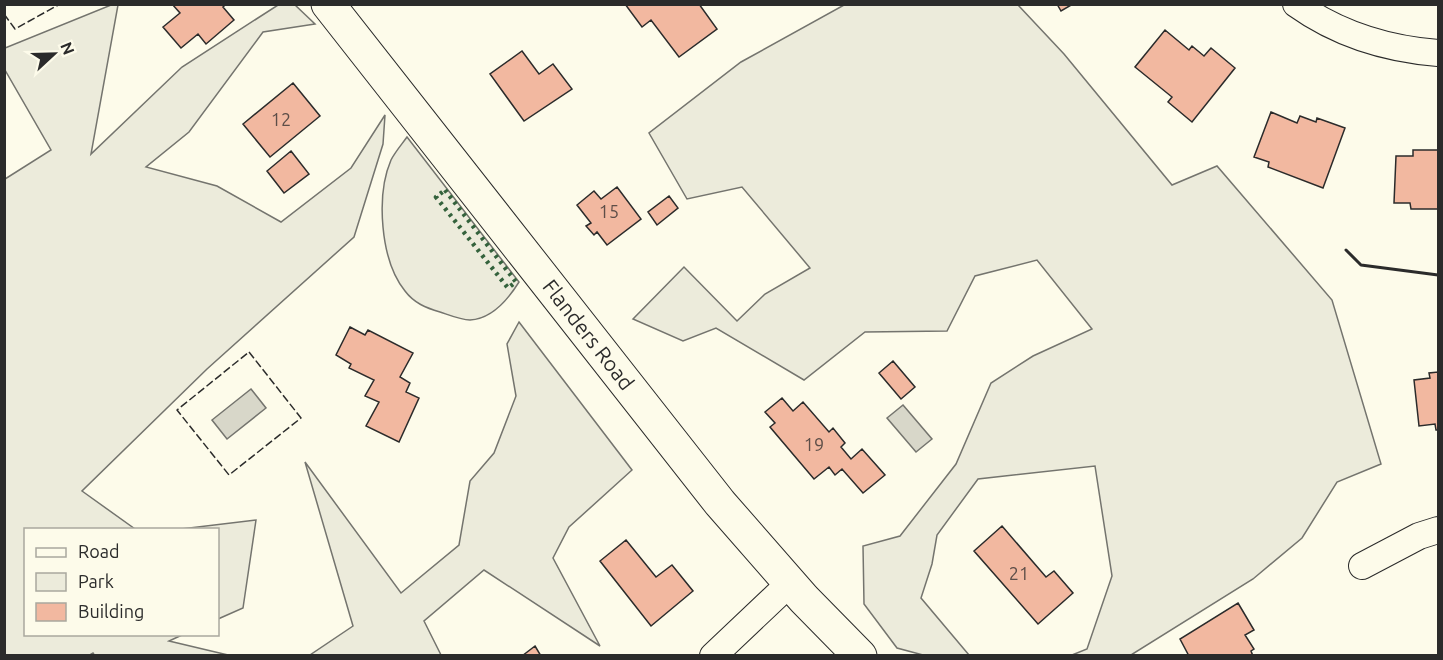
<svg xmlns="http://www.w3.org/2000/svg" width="1443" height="660" font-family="Ubuntu,sans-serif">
<rect width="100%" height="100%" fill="#fdfbea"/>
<path fill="#ecebdb" stroke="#74746e" stroke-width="1.5" d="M111 5H118L91 154 182 67 278 5H295L315 24 263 32 189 132 146 167 217 186 281 222 351 168 385 115 383 144 354 237 207 369 82 491 135 529 26 530V634L182 635 169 641 228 655 95 656 93 653 88 656 5 655V179L51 150 5 70V48Z
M844 5H1018L1064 54 1172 185 1217 166 1332 300 1381 464 1337 482 1302 538 1253 579 1131 655H1072L1087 649 1112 576 1095 466 978 479 937 535 932 564 921 598 969 655H923L897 648 864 604 863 546 900 536 956 464 991 383 1033 356 1092 329 1037 260 975 276 947 331 865 332 804 380 716 328 683 341 633 319 684 267 737 321 765 294 810 268 742 187 687 199 649 133 741 62Z
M407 137 519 282C509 298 492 319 470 320 461 320 449 315 440 312 426 308 414 303 405 291 380 260 376 195 391 160 395 152 402 144 407 137Z
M519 322 632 470 569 527 553 558 600 646 484 570 424 621 441 655H310L353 626 305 462 401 593 459 545 470 481 494 453 516 396 507 344Z
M256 520 243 608 218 619V530L181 529Z"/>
<path fill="#d8d7c9" stroke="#74746e" stroke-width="1.5" d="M251 389 266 408 227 439 212 420Z
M903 405 932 439 916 452 887 418Z"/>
<path fill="#f2b8a0" stroke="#2b2b2b" stroke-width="1.5" d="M172 4H226L223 7 234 20 206 44 198 34 181 48 163 27 180 13Z
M625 4H699L717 29 679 57 651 20 642 27Z
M1057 4H1073L1061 11Z
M1165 30 1189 50 1192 46 1204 56 1211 48 1235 68 1192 122 1168 102 1172 97 1135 67Z
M522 51 539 74 553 64 572 89 524 121 490 74Z
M293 83 320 116 270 157 243 124Z
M1271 112 1297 123 1300 116 1316 122 1317 118 1345 128 1323 188 1268 167 1269 162 1254 157Z
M1413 150H1438V209H1411L1410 203H1394L1396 156H1413Z
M291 151 309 174 284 193 267 171Z
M617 187 641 219 607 245 597 232 594 235 586 226 591 223 577 205 594 191 601 199Z
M669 196 678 208 657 225 648 212Z
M350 327 365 335 368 330 413 353 400 377 410 383 406 392 419 398 399 442 366 426 379 402 365 396 374 380 349 368 351 364 336 355Z
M893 361 915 387 901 399 879 373Z
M1438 372V430H1436L1435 424 1419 426 1414 380 1430 378 1429 373Z
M782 398 793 411 803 402 829 432 833 428 845 443 841 447 851 459 862 449 885 475 863 493 842 469 835 475 829 467 814 479 770 427 775 423 765 412Z
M1002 526 1046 577 1054 571 1073 593 1038 624 974 551Z
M626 540 656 577 672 565 693 591 651 626 600 561Z
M1238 603 1254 630 1245 635 1254 649 1251 651 1253 656H1189L1180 639Z
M535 646 541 656H522Z"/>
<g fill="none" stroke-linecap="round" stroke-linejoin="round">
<defs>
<path id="street" d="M1296 4C1338 34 1387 49 1438 53
M1362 566 1419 536 1438 530
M713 656 790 583"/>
<path id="secondary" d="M328 4 720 503 804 599 860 656"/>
</defs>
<use href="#street" stroke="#2b2b2b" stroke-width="28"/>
<use href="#secondary" stroke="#2b2b2b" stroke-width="35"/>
<use href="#street" stroke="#fdfbea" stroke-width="26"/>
<use href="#secondary" stroke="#fdfbea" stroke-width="33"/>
<path stroke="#34623c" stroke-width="4.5" stroke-dasharray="3 4.5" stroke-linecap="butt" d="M445 190 516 282 508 288 436 197Z"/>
<path stroke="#2b2b2b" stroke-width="1.5" stroke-dasharray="8 3" stroke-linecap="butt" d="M4 14 15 29 60 4
M249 352 301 418 229 475 177 410Z"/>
<path stroke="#2b2b2b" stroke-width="3" d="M1346 250 1361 265 1438 275"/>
</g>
<g text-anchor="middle" stroke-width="4.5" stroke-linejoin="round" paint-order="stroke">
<g font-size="18" fill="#5d4e48">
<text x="281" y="126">12</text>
<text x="609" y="218">15</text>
<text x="814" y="451">19</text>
<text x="1019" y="580">21</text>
</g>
<g font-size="21" fill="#2b2b2b" stroke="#fdfbea">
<text transform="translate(588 335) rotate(52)" y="7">Flanders Road</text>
</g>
</g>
<rect width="1443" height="660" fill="none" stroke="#2b2b2b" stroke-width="12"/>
<rect x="24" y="528" width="195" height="108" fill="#fdfbea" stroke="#a9a89e" stroke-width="1.5"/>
<rect x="36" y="548" width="30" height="9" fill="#fdfbea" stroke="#a9a89e" stroke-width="1.5"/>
<text x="78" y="558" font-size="18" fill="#2b2b2b">Road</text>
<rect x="36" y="573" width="30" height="18" fill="#ecebdb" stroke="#a9a89e" stroke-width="1.5"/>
<text x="78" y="588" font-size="18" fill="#2b2b2b">Park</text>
<rect x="36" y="603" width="30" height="18" fill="#f2b8a0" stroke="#a9a89e" stroke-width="1.5"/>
<text x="78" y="618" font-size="18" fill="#2b2b2b">Building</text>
<g transform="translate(54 54) rotate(68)" stroke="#fdfbea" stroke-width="4.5" paint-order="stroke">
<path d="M0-4.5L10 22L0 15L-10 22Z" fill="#2b2b2b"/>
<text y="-9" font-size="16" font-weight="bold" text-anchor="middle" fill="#2b2b2b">N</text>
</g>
</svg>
